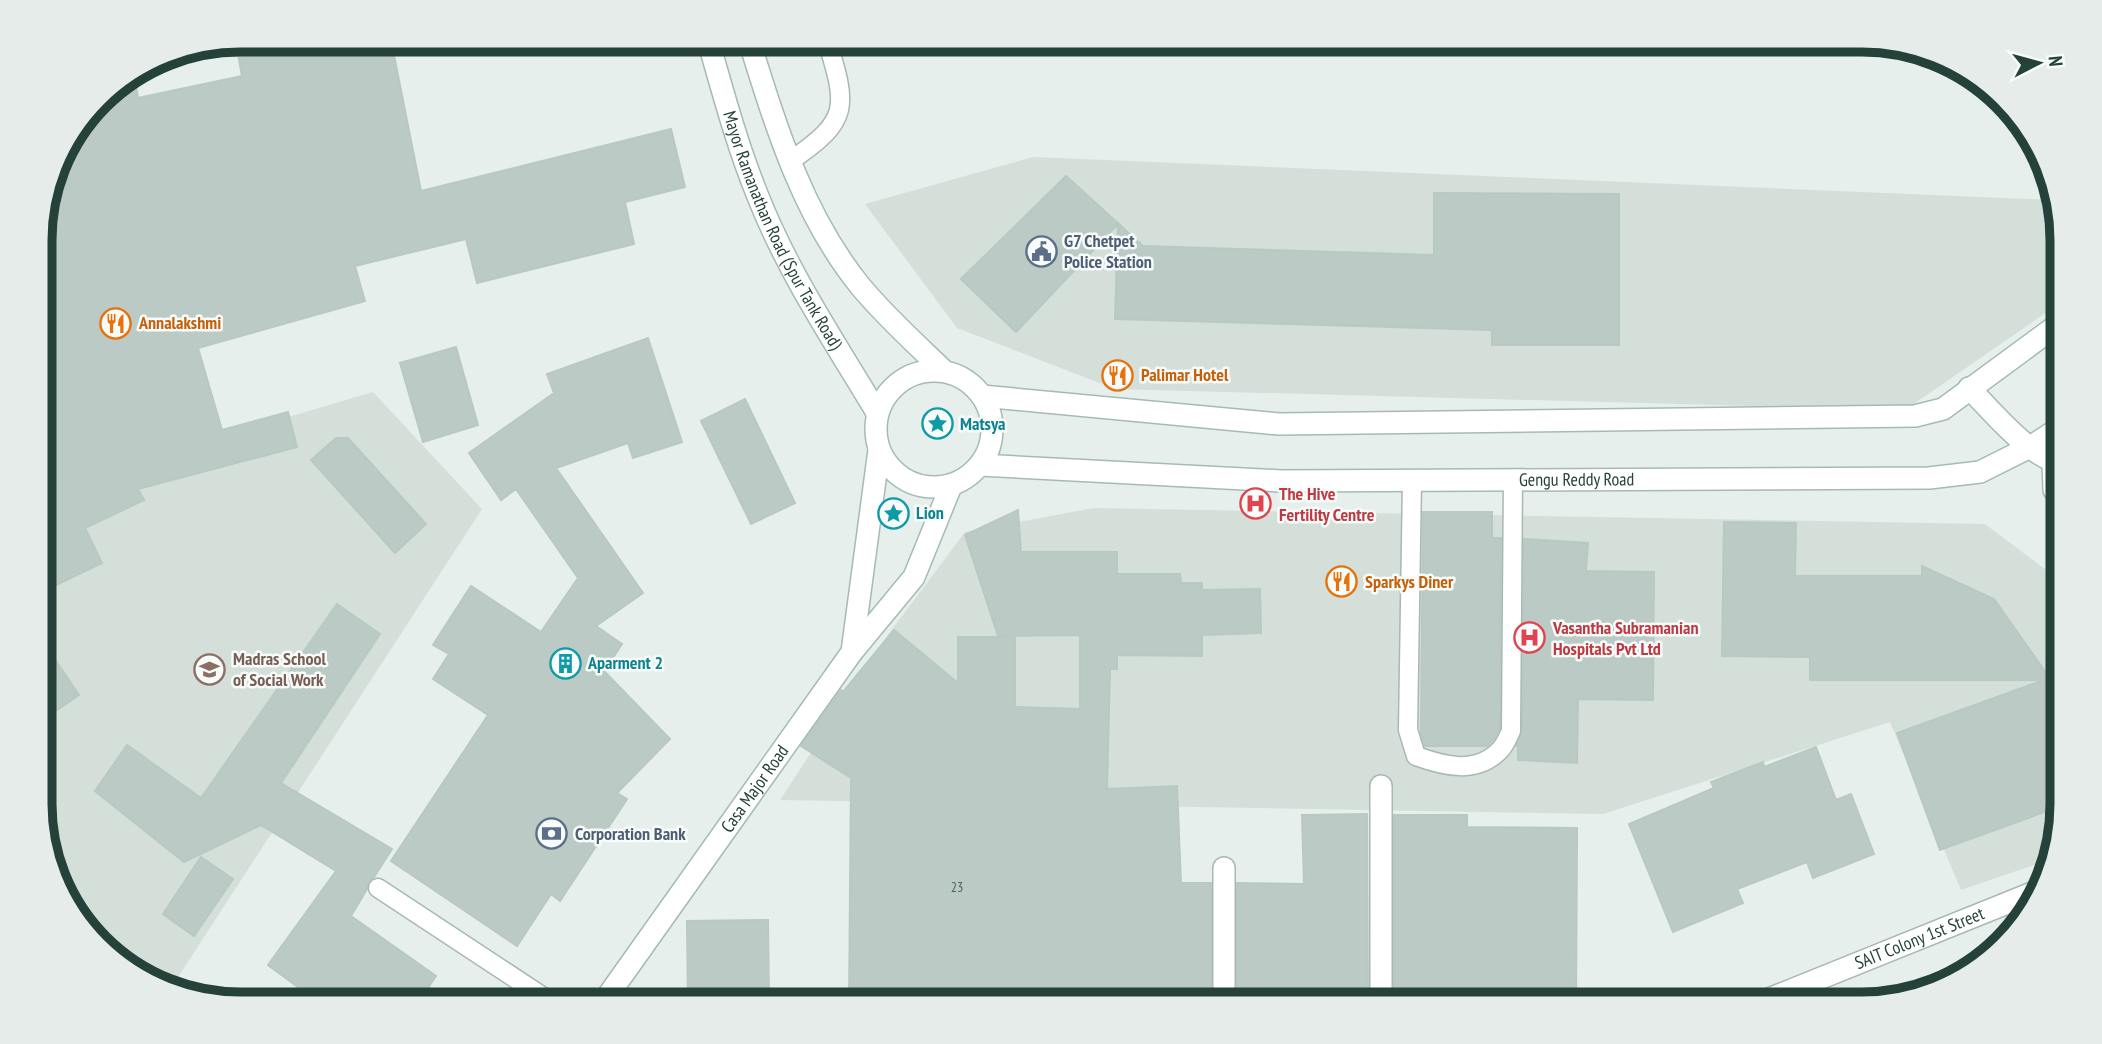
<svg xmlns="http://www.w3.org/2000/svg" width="2102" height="1044" font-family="'PT Sans Narrow',sans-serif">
<rect width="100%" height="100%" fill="#e6efeb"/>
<path fill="#d4dfda" d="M1033 157 2054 200 2060 215V303L1905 410 1115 389 957 328 865 204Z
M373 392 482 509 171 988 152 983 81 925 42 830 41 490Z
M1094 508 1985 524 2061 581 2062 804 2049 860 1961 890 1890 722 1603 814 780 800 890 632 965 532Z"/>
<path fill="#bbcac4" stroke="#b8c9c2" stroke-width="2" d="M282 40H391L421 191 671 129 685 187 625 202 634 244 477 283 466 239 355 266 365 301 198 348 222 430 288 412 297 447 138 489 144 500 85 528 102 563 42 592 41 227 61 152 108 90 134 74 138 98 242 76 237 48Z
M1066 176 1143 246 1434 255V193L1619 194V345H1492V330L1115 319 1118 224 1016 332 961 279Z
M648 338 682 442 633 458 628 443 556 468 643 593 596 626 622 644 604 671 670 739 617 793 627 799 560 901 551 894 517 946 391 861 488 715 433 679 449 654 433 645 471 586 541 632 578 578 516 489 501 500 469 453 554 393 547 374Z
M456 347 478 425 423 442 400 363Z
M745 399 795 503 751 524 701 421Z
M336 438H348L426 524 395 553 311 460Z
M1018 510 1021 552H1117V574H1180L1181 583H1202V590L1260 589 1261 633 1202 635V656L1117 655V669H1110L1107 789 1177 786 1181 883H1211V1004H849L851 778 801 746 841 690 843 692 894 630 958 683V637H1015V707L1080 709V635L998 636 965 535Z
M1423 512H1492V538H1501L1500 728 1494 739 1487 746H1425L1421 733Z
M1724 522 1796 523 1795 576H1922V566L1994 599 2051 680H2049L2062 716 2061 806 1940 850 1897 733 2044 680H1810V657L1722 656Z
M1524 539 1588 543 1586 571 1654 572 1653 700 1578 699 1577 763 1518 760V746H1516L1522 731Z
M337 604 380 634 281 783 392 849 374 877 368 882 367 889 351 916 436 976 417 1004H321L268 965 336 871 261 825 184 862 95 791 127 745 201 798Z
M42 640 79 695 42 720Z
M1816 747 1836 800 1851 794 1874 854 1813 878 1807 862 1737 889 1743 903 1673 932 1629 824 1714 788 1711 782 1763 762 1764 767Z
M1367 814 1368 1003 1237 1004V883L1304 884 1302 815Z
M1394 815H1467V827L1577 828 1576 1003H1394Z
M201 857 233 879 194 936 163 914Z
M768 920 769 1004H688L687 921Z"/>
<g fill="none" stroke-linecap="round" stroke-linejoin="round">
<defs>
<path id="service" d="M790 161C851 120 847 107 827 40
M1412 480 1408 730 1416 756C1444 766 1476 775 1500 750 1505 745 1508 737 1511 731L1513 479
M378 888 554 1004"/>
<g id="minor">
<path d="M1381 1003V786"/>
<path id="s1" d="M1759 1003 2042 889"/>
<path d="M1224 1004V868"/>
</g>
<g id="secondary">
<path id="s2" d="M708 40C723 92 737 145 757 194 787 271 834 341 876 411"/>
<path d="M749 40C776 127 803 216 861 287 886 317 916 344 944 371"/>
<circle cx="934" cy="429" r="58"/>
<path d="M1969 388C1991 410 2030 458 2061 463"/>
<path d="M982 396 1279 424 1915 416 1943 409 2060 323"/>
<path d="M2053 462 2054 490 2061 500"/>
<path id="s3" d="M980 465 1282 481 1929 478 1980 472 2030 447 2061 427"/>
<path d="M852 652 879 450"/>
<path id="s4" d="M602 1004 852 652 914 577 951 486"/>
</g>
</defs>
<use href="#service" stroke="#a8b8b2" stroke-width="21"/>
<use href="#minor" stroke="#a8b8b2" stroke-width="24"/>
<use href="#secondary" stroke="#a4bbb3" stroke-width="24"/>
<use href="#service" stroke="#fff" stroke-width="18"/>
<use href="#minor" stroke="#fff" stroke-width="21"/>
<use href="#secondary" stroke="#fff" stroke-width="21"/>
</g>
<defs>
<symbol id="civic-ring" viewBox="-11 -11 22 22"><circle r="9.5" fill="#f7fbf9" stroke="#5c6f8a" stroke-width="1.5"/><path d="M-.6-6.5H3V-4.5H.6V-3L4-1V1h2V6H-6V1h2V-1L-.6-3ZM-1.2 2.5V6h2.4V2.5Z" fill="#5c6f8a"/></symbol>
<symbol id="restaurant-ring" viewBox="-11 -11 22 22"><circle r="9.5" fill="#f7fbf9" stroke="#e8710a" stroke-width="1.5"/><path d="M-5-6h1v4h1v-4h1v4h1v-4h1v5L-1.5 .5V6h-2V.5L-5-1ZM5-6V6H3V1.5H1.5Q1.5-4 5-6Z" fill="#e8710a"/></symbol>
<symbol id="sight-ring" viewBox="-11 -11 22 22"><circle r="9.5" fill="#f7fbf9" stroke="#0f9aa8" stroke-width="1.5"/><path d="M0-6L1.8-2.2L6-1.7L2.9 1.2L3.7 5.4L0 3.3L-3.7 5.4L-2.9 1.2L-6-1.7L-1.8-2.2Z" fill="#0f9aa8"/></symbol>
<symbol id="hospital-ring" viewBox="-11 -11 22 22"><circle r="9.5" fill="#f7fbf9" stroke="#e0444e" stroke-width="1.5"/><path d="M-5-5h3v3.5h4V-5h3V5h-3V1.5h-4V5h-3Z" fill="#e0444e"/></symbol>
<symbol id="building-ring" viewBox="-11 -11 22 22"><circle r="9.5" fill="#f7fbf9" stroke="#0f9aa8" stroke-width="1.5"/><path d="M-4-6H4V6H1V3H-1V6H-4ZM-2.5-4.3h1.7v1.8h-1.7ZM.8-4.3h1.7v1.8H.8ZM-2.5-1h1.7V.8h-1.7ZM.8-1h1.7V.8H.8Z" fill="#0f9aa8"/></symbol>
<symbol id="university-ring" viewBox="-11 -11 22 22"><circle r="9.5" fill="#f7fbf9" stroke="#8d6e63" stroke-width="1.5"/><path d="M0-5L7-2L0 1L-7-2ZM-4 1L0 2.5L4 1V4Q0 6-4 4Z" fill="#8d6e63"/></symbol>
<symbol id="bank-ring" viewBox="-11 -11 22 22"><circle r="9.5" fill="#f7fbf9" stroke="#5c6f8a" stroke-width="1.5"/><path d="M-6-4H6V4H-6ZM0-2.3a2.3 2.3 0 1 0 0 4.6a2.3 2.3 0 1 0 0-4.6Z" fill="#5c6f8a"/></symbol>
</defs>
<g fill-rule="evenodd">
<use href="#civic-ring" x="1024" y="234" width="35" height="35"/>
<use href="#restaurant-ring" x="98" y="306" width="35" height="35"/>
<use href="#restaurant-ring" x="1100" y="358" width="35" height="35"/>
<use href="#sight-ring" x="920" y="406" width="35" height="35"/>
<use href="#hospital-ring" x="1238" y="486" width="35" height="35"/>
<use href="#sight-ring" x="876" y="496" width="35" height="35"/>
<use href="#restaurant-ring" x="1324" y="564" width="35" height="35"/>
<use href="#hospital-ring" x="1512" y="620" width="35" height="35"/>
<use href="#building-ring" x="548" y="646" width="35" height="35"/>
<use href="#university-ring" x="192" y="652" width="35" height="35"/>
<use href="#bank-ring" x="534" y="816" width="35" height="35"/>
</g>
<g text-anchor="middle" stroke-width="5" stroke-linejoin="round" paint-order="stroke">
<g font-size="14" fill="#4a645c">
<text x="957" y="892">23</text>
</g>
<g font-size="18" fill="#24423a" stroke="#f7fbf9">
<text dy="6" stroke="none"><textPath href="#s2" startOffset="205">Mayor Ramanathan Road (Spur Tank Road)</textPath></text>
<text dy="6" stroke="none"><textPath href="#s3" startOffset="597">Gengu Reddy Road</textPath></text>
<text dy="6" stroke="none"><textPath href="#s4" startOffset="264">Casa Major Road</textPath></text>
<text dy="6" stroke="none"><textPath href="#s1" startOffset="173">SAIT Colony 1st Street</textPath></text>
</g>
<g font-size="18" font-weight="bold" fill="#4e5e75" stroke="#f7fbf9" text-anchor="start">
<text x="1064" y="247">G7 Chetpet<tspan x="1064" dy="21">Police Station</tspan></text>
<text x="575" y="840">Corporation Bank</text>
</g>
<g font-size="18" font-weight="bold" fill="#c56008" stroke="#f7fbf9" text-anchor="start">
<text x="139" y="329">Annalakshmi</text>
<text x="1141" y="381">Palimar Hotel</text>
<text x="1365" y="588">Sparkys Diner</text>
</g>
<g font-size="18" font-weight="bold" fill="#0d838f" stroke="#f7fbf9" text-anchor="start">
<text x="960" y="430">Matsya</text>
<text x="916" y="519">Lion</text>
<text x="588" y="669">Aparment 2</text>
</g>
<g font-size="18" font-weight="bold" fill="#be3a42" stroke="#f7fbf9" text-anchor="start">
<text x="1279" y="500">The Hive<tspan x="1279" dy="21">Fertility Centre</tspan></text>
<text x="1553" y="634">Vasantha Subramanian<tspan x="1553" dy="21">Hospitals Pvt Ltd</tspan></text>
</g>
<g font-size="18" font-weight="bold" fill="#785e54" stroke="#f7fbf9" text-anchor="start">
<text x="233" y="665">Madras School<tspan x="233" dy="21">of Social Work</tspan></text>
</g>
</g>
<path d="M0 0H2102V1044H0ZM240 52H1862A188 188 0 0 1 2050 240V804A188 188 0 0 1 1862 992H240A188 188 0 0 1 52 804V240A188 188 0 0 1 240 52Z" fill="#e6ecea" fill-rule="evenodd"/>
<path fill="none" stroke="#24423a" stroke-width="9" d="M240 52H1862A188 188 0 0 1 2050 240V804A188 188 0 0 1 1862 992H240A188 188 0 0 1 52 804V240A188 188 0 0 1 240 52Z"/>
<g transform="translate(2039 63) rotate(84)" stroke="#f7fbf9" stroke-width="5" paint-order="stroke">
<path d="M0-5L12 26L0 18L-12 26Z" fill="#24423a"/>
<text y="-10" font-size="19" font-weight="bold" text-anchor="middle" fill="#24423a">N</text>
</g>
</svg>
